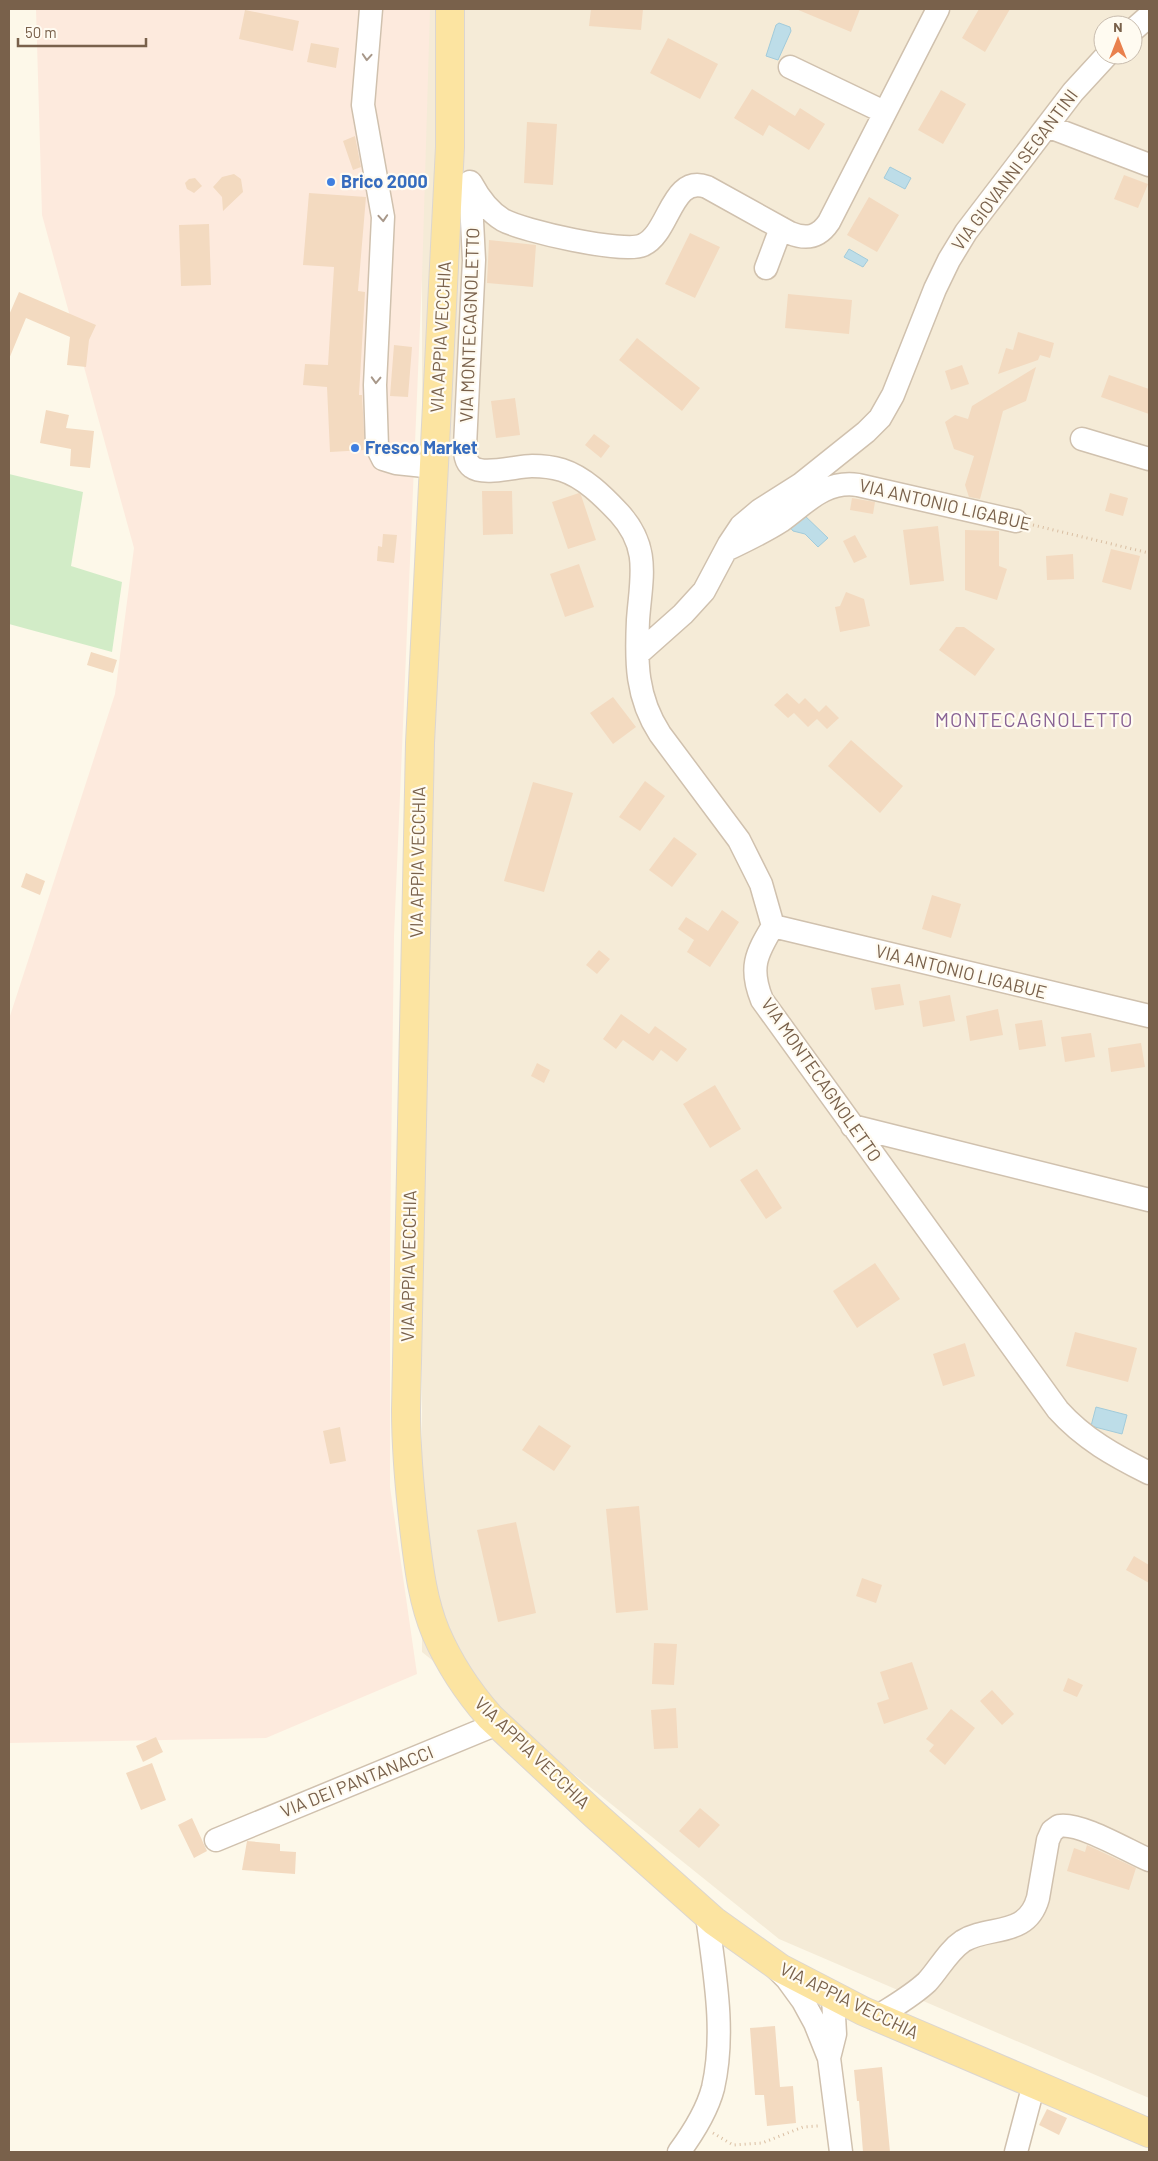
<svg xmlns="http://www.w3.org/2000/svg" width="1158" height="2161" font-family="Barlow,sans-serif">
<rect width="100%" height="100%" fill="#fdf8e9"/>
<path fill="#f5ebd7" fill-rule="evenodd" d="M422 9H1149V2098L779 1939 422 1652ZM1103 25H1133V55H1103Z"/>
<path fill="#fdeadd" d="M36 9H430L422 279 394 936 390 1241V1487L417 1674 266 1738 9 1743V1019L115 694 134 548 42 215Z"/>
<path fill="#d2ecc7" d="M9 474 83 492 71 566 122 582 112 652 9 624Z"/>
<path fill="#bddde8" stroke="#a2cbda" d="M779 23 790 27 791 31 778 60 766 56 776 25Z
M890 167 911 178 905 189 884 178Z
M849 249 868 260 863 267 844 257Z
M802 513 828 538 818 547 805 534 793 531 788 525Z
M1096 1407 1127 1415 1122 1434 1091 1426Z"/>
<path fill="#f3dac0" d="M591 9H643L641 30 589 26Z
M796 9H860L851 32Z
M979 9H1010L985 52 962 38Z
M245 10 299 21 293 51 239 39Z
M668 38 718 64 700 99 650 73Z
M311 43 339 48 336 68 307 62Z
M752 89 795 116 800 108 825 124 809 150 769 125 763 136 734 118Z
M941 90 966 104 943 144 918 130Z
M527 122 557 124 553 185 524 183Z
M355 136 361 167 353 170 343 141Z
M234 174 241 179 243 192 223 211 222 197 213 187 222 177Z
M1124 175 1148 184 1138 208 1114 199Z
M195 178 202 186 194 193 187 189 185 183 189 179Z
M309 193 366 197 358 291 365 292 359 395H362L365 450 330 452 327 387 303 385 305 364 328 365 334 267 303 265Z
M869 197 899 215 877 252 847 235Z
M209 224 211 285 181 286 179 225Z
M690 233 720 247 695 298 665 284Z
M489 240 536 245 533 287 487 283Z
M19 292 96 325 89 340 86 367 67 365 70 337 26 318 9 359V315Z
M788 294 852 300 849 334 785 328Z
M1018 332 1054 343 1050 358 1040 355 1038 360 998 374 1006 348 1013 350Z
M637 338 700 388 682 411 619 360Z
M394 345 412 347 408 397 390 396Z
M962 365 969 384 951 390 945 371Z
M1036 367 1026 401 1003 411 980 499 969 497 965 485 974 456 954 449 945 422 955 415 968 419 972 406Z
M1109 375 1149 389V414L1101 397Z
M515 398 520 435 496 438 491 401Z
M46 410 69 415 66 428 94 431 90 468 70 466 71 449 40 443Z
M594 434 610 446 601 458 585 445Z
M482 491H512L513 534 483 535Z
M579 493 581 495 596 540 568 549 552 502Z
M1110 493 1128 498 1123 516 1105 511Z
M852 498 875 502 873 514 850 510Z
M938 526 944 581 910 585 903 530Z
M965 530 999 531V566L1007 569 997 600 965 590Z
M383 534 397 535 394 563 377 561 378 546 382 547Z
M855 535 867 557 854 563 843 541Z
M1111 549 1140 556 1131 590 1102 582Z
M1073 554 1074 579 1047 580 1046 556Z
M579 564 594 607 565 617 550 574Z
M846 592 864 599 870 626 840 632 835 607 840 606Z
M956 627H964L995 649 975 676 939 650Z
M91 652 117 660 113 673 87 665Z
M787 693 799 704 805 698 819 712 826 705 839 718 827 729 817 719 808 727 794 713 788 718 774 705Z
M613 697 636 727 613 744 590 713Z
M851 740 903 786 880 813 828 766Z
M645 781 665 796 640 831 619 817Z
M533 782 573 793 544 892 504 881Z
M674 837 697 854 672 887 649 870Z
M26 873 45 881 40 895 21 887Z
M932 895 961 904 951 938 922 929Z
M722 910 739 922 710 967 687 952 694 940 678 929 686 917 708 931Z
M599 950 610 959 597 974 586 965Z
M900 984 904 1005 875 1010 871 988Z
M950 995 955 1021 923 1027 919 1001Z
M998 1009 1003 1035 970 1041 966 1016Z
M621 1014 649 1034 655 1026 687 1049 677 1062 661 1050 653 1061 623 1040 616 1049 603 1039Z
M1042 1020 1046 1046 1019 1050 1015 1024Z
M1091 1033 1095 1057 1065 1062 1061 1037Z
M1141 1043 1145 1067 1111 1072 1108 1048Z
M537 1063 550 1070 544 1083 531 1076Z
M715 1085 741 1129 710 1148 683 1104Z
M757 1169 782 1208 766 1219 740 1180Z
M875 1263 900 1299 857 1328 833 1291Z
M1075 1332 1137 1348 1128 1382 1066 1366Z
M965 1343 975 1376 943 1386 933 1354Z
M539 1425 571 1446 554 1471 522 1450Z
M340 1427 346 1461 330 1464 323 1431Z
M639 1506 648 1610 616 1613 606 1509Z
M516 1522 536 1613 498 1622 477 1530Z
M1134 1556 1149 1565V1583L1126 1570Z
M862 1578 882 1585 876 1603 856 1596Z
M654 1643 677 1644 674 1685 652 1684Z
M912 1662 928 1709 884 1724 877 1703 889 1699 880 1672Z
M1068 1678 1083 1685 1077 1697 1063 1691Z
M992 1690 1014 1714 1002 1725 980 1701Z
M676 1708 678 1748 654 1749 651 1710Z
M951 1709 975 1728 945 1765 929 1751 934 1745 926 1739Z
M156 1737 163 1752 143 1762 136 1746Z
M152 1763 166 1800 141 1810 126 1773Z
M700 1808 720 1825 699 1848 679 1831Z
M192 1818 207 1851 194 1858 178 1825Z
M247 1841 280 1844V1851L296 1852 295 1874 242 1870Z
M1087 1845 1136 1868 1129 1890 1067 1871 1074 1848 1085 1852Z
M775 2026 780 2087 793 2086 796 2123 767 2126 764 2095H755L750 2028Z
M882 2067 890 2152H863L859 2101H857L854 2070Z
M1047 2109 1067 2118 1059 2135 1039 2125Z"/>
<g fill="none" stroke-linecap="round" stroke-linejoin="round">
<defs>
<path id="minor" d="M371 9 363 105 383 217 375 385 377 447 383 459 396 463 434 467
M1133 30 1149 16
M790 67 884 112
M1047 126 1149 165
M470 182 474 260 465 446C465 453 465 462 472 467 484 476 517 466 532 466 542 466 552 467 562 470 584 477 603 496 619 513 651 548 641 578 638 620 636 662 636 697 660 734L739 840 761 884 773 926C756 954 749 968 762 1000L1058 1410C1084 1439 1115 1456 1149 1473
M471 183C479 198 488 211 503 220 523 231 624 254 643 245 670 233 671 174 707 187L790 233C807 240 819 237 829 222L938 9
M766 268 781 228
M1082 439 1149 459
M726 550C745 541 764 532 781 521 806 503 825 480 858 485L1016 521
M638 654 683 614 704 591 729 544 741 526 760 510 801 484 866 432 880 418 893 395 935 289 949 260 966 232 1073 92 1107 55
M773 926 1149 1016
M852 1126 1149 1200
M216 1840 497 1724
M777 1969 787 1979 803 2001 815 2023 829 2058 841 2152
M877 2017C894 2006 912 1996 927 1982 939 1969 948 1951 963 1941 989 1925 1027 1938 1038 1898L1048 1840 1052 1831 1059 1826C1080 1822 1128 1851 1149 1860
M829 2058 835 2034 833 1997
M679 2152C693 2133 707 2111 713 2088 726 2031 714 1971 707 1915
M1016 2152 1034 2084"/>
<path id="major" d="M450 9V147L420 743 406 1410C406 1452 410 1494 415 1536 419 1569 423 1602 436 1633 449 1663 468 1692 490 1717L594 1814 714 1921 780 1968 863 2011 1149 2133"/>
</defs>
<use href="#minor" stroke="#d0c1ae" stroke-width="25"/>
<use href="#major" stroke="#dcd6d0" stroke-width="30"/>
<path stroke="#d9bea2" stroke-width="3" stroke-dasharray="1 4" stroke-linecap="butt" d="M1033 525 1149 553
M713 2133 733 2145 762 2143 803 2127 818 2126"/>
<use href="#minor" stroke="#fff" stroke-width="22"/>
<use href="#major" stroke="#fce4a1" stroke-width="28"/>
</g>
<defs><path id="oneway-chevron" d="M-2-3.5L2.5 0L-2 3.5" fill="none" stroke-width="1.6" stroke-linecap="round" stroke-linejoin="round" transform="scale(1.25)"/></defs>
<g stroke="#a8988a">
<use href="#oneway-chevron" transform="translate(367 57) rotate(94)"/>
<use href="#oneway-chevron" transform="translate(383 218) rotate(86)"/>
<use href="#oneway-chevron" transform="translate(376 380) rotate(92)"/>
</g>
<g fill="#3f7fe0" stroke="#fffbf1" stroke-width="2">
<circle cx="331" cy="182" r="5"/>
<circle cx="355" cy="448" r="5"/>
</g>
<g text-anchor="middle" stroke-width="4.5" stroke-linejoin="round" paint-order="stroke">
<g font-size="18" fill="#79614b" stroke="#fffbf1">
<text transform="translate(1015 170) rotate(-53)" y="6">VIA GIOVANNI SEGANTINI</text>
<text transform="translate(470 325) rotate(-88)" y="6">VIA MONTECAGNOLETTO</text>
<text transform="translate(441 337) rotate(-87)" y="6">VIA APPIA VECCHIA</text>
<text transform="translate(945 505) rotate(13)" y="6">VIA ANTONIO LIGABUE</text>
<text transform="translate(418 862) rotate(-89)" y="6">VIA APPIA VECCHIA</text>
<text transform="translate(961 972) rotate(14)" y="6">VIA ANTONIO LIGABUE</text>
<text transform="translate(821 1080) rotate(55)" y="6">VIA MONTECAGNOLETTO</text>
<text transform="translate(409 1266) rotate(-89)" y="6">VIA APPIA VECCHIA</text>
<text transform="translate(532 1753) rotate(44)" y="6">VIA APPIA VECCHIA</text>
<text transform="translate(357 1782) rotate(-22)" y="6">VIA DEI PANTANACCI</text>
<text transform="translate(849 2001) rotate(26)" y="6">VIA APPIA VECCHIA</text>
</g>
<g font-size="18" font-weight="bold" fill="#366cbe" stroke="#fffbf1" text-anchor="start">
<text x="341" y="188">Brico 2000</text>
<text x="365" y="454">Fresco Market</text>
</g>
<g font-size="20" letter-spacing="1" fill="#8a6495" stroke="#fffbf1">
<text x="1034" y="727">MONTECAGNOLETTO</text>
</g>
</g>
<rect width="1158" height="2161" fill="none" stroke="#79614b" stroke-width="20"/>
<g transform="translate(1118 40)"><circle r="24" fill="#fffbf1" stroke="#c9bdaf"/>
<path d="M0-4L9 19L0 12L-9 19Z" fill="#e9804d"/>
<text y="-8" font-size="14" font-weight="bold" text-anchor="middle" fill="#79614b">N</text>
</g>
<path d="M18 38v8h128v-8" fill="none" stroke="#79614b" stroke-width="2.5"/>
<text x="25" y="38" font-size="15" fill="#79614b" stroke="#fffbf1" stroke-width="4" paint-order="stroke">50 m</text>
</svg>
